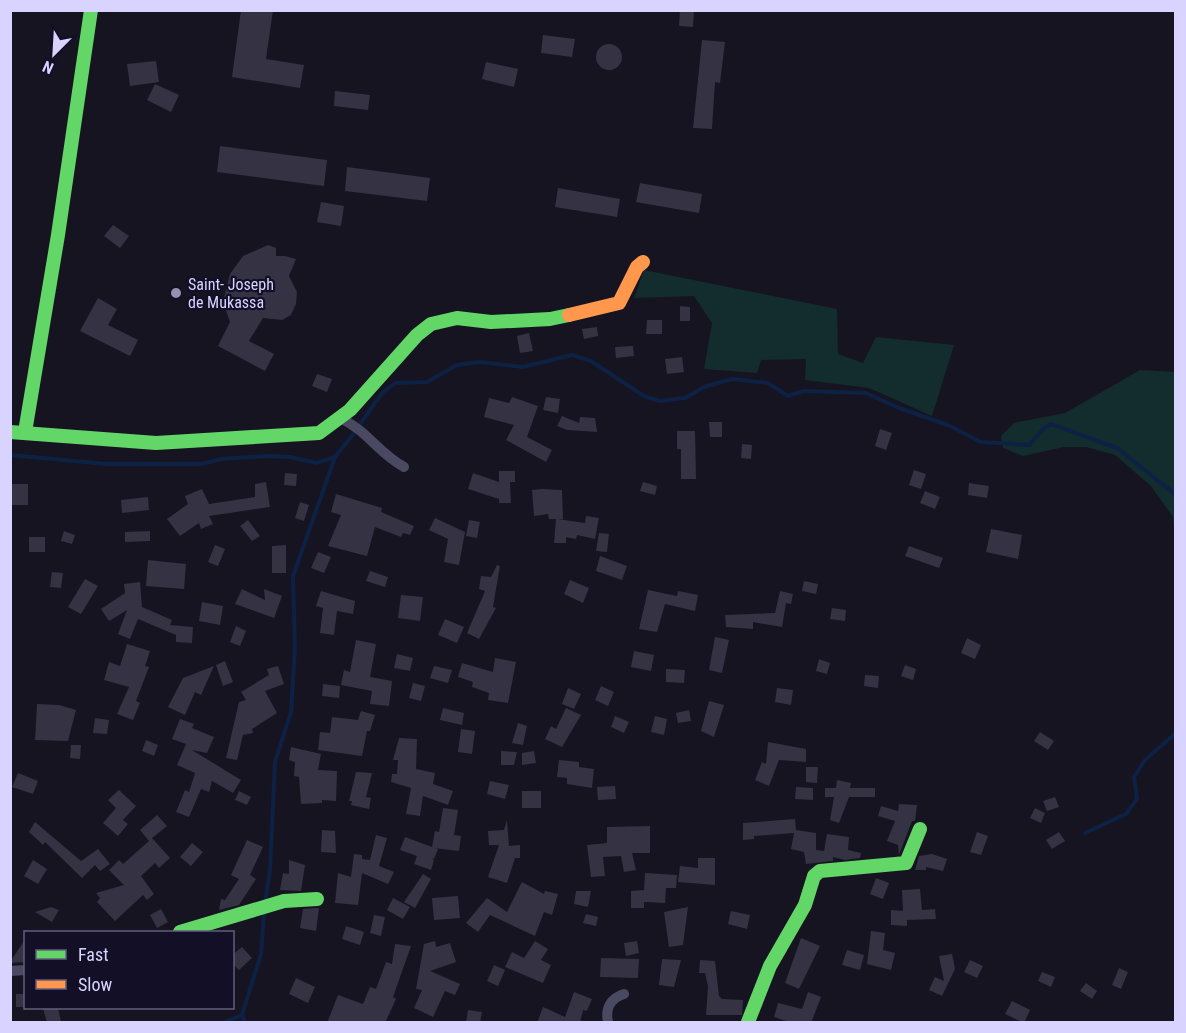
<svg xmlns="http://www.w3.org/2000/svg" width="1186" height="1033" font-family="'Roboto Condensed',sans-serif">
<rect width="100%" height="100%" fill="#161421"/>
<path fill="#132c2d" d="M644 270 837 309 838 354 863 363 876 337 954 345 932 416 869 388 805 380 806 359 761 360 757 373 704 369 712 323 694 296 634 298Z
M1140 370 1175 372V544L1173 517 1151 486 1115 455 1086 447H1064L1023 456 1003 448 1001 436 1014 423 1065 413Z"/>
<g fill="none" stroke-linecap="round" stroke-linejoin="round">
<path stroke="#0d2144" stroke-width="4" d="M360 424 383 392 395 383 427 382 457 365 480 362 523 367 572 355 591 361 644 396 660 401 685 398 704 387 732 379 768 383 788 396 804 391 866 393 899 408 948 425 981 442 1029 445 1044 428 1051 424 1117 448 1176 495
M10 455 106 464H202L221 459 268 456 290 457 317 463 335 457 355 432
M1085 833 1126 814 1137 799 1134 777 1145 760 1176 733
M265 903 270 870 275 762 291 712 295 649 293 576 335 457
M225 1022 242 1015
M245 1022 242 1015 261 954 264 913"/>
</g>
<path fill="#343243" d="M241 10H273L266 59 304 65 300 88 232 77Z
M680 10 694 11 693 27 679 26Z
M543 35 575 39 572 57 541 53Z
M702 40 725 42 720 83 715 82 712 129 693 128Z
M596 57a13 13 0 1 1 26 0a13 13 0 1 1-26 0Z
M156 61 159 82 130 86 127 64Z
M486 62 518 69 514 87 482 79Z
M155 84 179 95 171 112 147 100Z
M335 91 370 95 368 110 334 106Z
M220 146 327 160 324 186 217 172Z
M347 167 430 178 427 201 345 191Z
M640 183 702 194 699 213 636 202Z
M558 188 620 199 617 217 555 207Z
M321 202 344 206 341 226 317 222Z
M113 225 129 236 120 248 104 236Z
M268 245 276 248V256H285L296 259 289 276 297 292 296 304 291 315 282 320 263 318 249 341 274 354 265 371 218 346 230 322 223 302 230 274 243 256Z
M98 298 117 309 108 325 138 340 130 356 80 331Z
M680 306 690 307V321H680Z
M647 320H662V334H646Z
M597 327 598 336 584 339 582 329Z
M529 333 533 351 520 353 517 336Z
M633 346 634 356 616 358 615 347Z
M682 357 684 372 667 374 665 359Z
M317 374 332 379 327 392 312 386Z
M512 397 538 406 527 437 552 450 546 462 506 440 514 425 484 417 489 398 509 403Z
M546 397 560 399 558 413 543 410Z
M562 416 579 423 580 417 595 418 597 432 567 430 557 426Z
M709 422H722V437H710Z
M880 429 892 433 886 450 875 446Z
M677 431H695L696 479H681V449H677Z
M742 444 752 445 751 459 741 458Z
M914 470 926 474 921 489 909 485Z
M499 471H515V482H510L511 503H499V499L468 489 473 473 499 482Z
M285 473 297 474 296 486 284 485Z
M266 482 270 507 209 516 213 524 201 529 199 523 180 536 167 519 188 504 185 496 202 489 209 504 255 497V484Z
M643 482 657 486 655 495 640 491Z
M969 483 989 486 987 498 968 495Z
M11 484H28V505H11Z
M542 489 562 490 563 519H558L585 523 586 516 599 518 595 539 577 535 576 539 566 537V543H554L556 519H549L548 514 534 516 532 490Z
M925 491 940 497 935 509 920 503Z
M336 494 382 508 381 512 414 526 410 535 403 533 401 537 375 527 367 556 328 546 341 515 331 512Z
M148 497 149 510 122 513 121 500Z
M300 502 309 505 304 521 295 518Z
M435 518 465 532 459 565 444 562 448 539 429 530Z
M248 520 260 536 252 541 240 526Z
M469 520 480 522 477 538 466 536Z
M991 529 1022 535 1018 559 986 552Z
M64 531 75 535 72 544 61 541Z
M150 531V541L125 542V532Z
M599 533 609 534 607 552 596 551Z
M29 537H45V552H29Z
M215 545 225 549 218 566 208 562Z
M286 545V573H272V546Z
M909 546 943 558 939 568 905 556Z
M318 552 331 557 324 573 311 568Z
M600 556 627 566 622 580 596 571Z
M148 560 186 564 184 589 146 586Z
M497 565 500 566 493 607 496 608 479 639 467 633 485 591 479 589 481 576 491 577Z
M370 571 388 577 385 587 366 581Z
M52 572 63 573 61 588 50 587Z
M85 579 98 586 81 614 68 607Z
M570 580 589 588 583 603 564 594Z
M804 581 818 584 816 594 802 591Z
M140 582 142 607 172 620 170 625 193 627 192 643 176 642V635L138 619 130 639 118 634 127 610 109 621 101 609 125 593 124 584Z
M242 589 265 600 264 589 282 596 274 618 235 604Z
M648 590 677 596 678 591 698 595 695 611 665 604 657 632 639 629Z
M321 591 355 601 353 614 337 611 334 635 320 633 323 608 316 606Z
M780 591 793 594 791 604 786 603 782 627 753 622V629L726 627 725 615 775 613Z
M401 595 423 597 420 621 398 618Z
M202 602 223 606 220 625 199 621Z
M832 608 846 610 845 621 830 619Z
M445 619 464 627 457 643 438 635Z
M236 626 246 631 240 646 230 642Z
M715 637 729 640 722 673 709 670Z
M967 638 981 645 975 659 961 653Z
M356 640 376 644 370 677 392 681 389 706 370 704 372 691 341 685 344 670 350 672Z
M127 644 150 651 145 666 149 667 136 701 140 703 133 720 117 714 129 687 104 680 109 662 120 666Z
M634 651 654 655 651 671 631 667Z
M397 654 413 658 410 671 394 668Z
M495 658 516 662 508 703 488 700 489 693 472 687 473 682 458 677 462 663 493 672Z
M819 659 830 663 827 674 816 671Z
M225 661 233 682 223 686 216 665Z
M905 665 916 669 913 680 901 676Z
M214 666 201 695 195 692 185 715 168 707 183 678Z
M278 666 284 684 265 691 277 713 252 729 253 733 243 735 237 760 226 758 239 702 246 700 241 692 269 675 267 669Z
M434 666 452 670 448 683 430 678Z
M666 669 685 670 684 683 666 682Z
M865 675 879 676 878 688 864 686Z
M413 683 425 686 421 701 409 698Z
M323 684 340 686 339 698 322 696Z
M601 686 614 692 608 706 595 700Z
M568 688 581 694 574 709 562 704Z
M777 688 793 690 791 705 775 702Z
M709 701 724 705 714 737 701 731Z
M37 704 59 705 76 710 68 741 35 740Z
M443 708 464 713 462 725 440 720Z
M566 708 581 715 562 747 545 739 551 726 556 729Z
M689 710 691 721 678 723 676 713Z
M361 711 375 715 370 731H367L362 756 318 750 320 732 330 733 332 717 358 720Z
M615 716 629 722 624 733 611 727Z
M655 716 667 719 664 735 651 732Z
M95 718 109 720 107 734 93 733Z
M180 719 194 724 192 728 214 737 207 753 192 750 241 780 233 793 212 781 209 792 201 789 189 817 176 812 185 790 189 792 195 773 177 765 186 744 172 739Z
M518 723 527 726 523 745 512 743Z
M461 729 475 731 472 754 458 752Z
M1040 732 1054 741 1048 750 1034 741Z
M399 738 417 739 416 769 435 773 433 784 453 791 448 805 423 796 420 816 406 814 411 788 391 782 392 774H397L398 760H393Z
M146 740 158 745 154 756 142 751Z
M768 742 806 749V762L779 760 769 786 755 780 762 762 766 764Z
M71 745H81L80 759 70 758Z
M291 747 321 754 318 770 337 771 336 801 322 800V803L301 804 299 777 294 776 295 762 289 760Z
M501 751 517 752 514 765H501Z
M534 751 536 763 522 765V753Z
M559 760 579 762V767L594 769 592 788 567 784V778L557 777Z
M806 767H818L817 783 806 782Z
M356 772 372 773 366 797 371 798 369 809 351 805 352 801H349Z
M18 773 38 781 33 794 12 787Z
M837 780 851 783 850 788H875V797H849L839 823 830 820 834 797H825V788H836Z
M490 781 509 785 505 799 487 794Z
M615 786 616 799 598 800 597 787Z
M796 787 813 788V800L795 799Z
M119 790 136 806 123 820 128 824 118 836 103 823 116 808 108 800Z
M239 791 251 797 247 805 235 800Z
M522 791H541V808H522Z
M1055 797 1059 807 1047 811 1043 801Z
M899 804 917 805 915 821H912L899 855 898 845 887 841 895 821 878 816 881 806 898 811Z
M443 808 458 810 454 835 461 836 459 851 434 848 438 849 434 859 431 858 434 860 431 870 414 864 417 856 400 850 405 837 432 847 435 831 439 832Z
M1035 808 1045 813 1041 823 1030 818Z
M157 815 167 826 152 838 170 858 159 868 155 863 141 876 154 894 147 900 143 895 115 921 97 902 100 898 96 893 124 885 109 870 119 860 123 864 149 841 140 830Z
M795 819 796 830 816 833V850L824 851 827 834 849 837 848 850 861 853 860 858 845 860 833 857V861L806 864 804 852 791 849 794 833 754 836V839L743 840V823Z
M507 820 509 846 520 845V858H515L507 883 488 877 499 845H489L488 831 504 830Z
M35 822 81 861 98 849 110 864 100 871 95 865 82 878 45 842 43 845 29 832Z
M650 826V853H632L636 870 624 872 621 856 603 857 605 876 591 877 587 845 607 843V827Z
M322 830 335 831 336 853 321 852Z
M977 832 988 836 981 855 970 852Z
M1059 832 1065 841 1052 849 1046 840Z
M376 835 387 838 379 866 394 872 388 884 362 873 358 905 335 903 338 873 351 877 354 854 362 855V859L370 860Z
M247 840 263 847 250 875 256 879 239 905 219 910 221 899 225 900 239 879 231 875Z
M192 843 203 852 191 866 180 857Z
M932 854 947 859 943 871 926 867V870H915L919 856Z
M698 858H715V885L678 882 680 866 698 868Z
M33 860 47 869 38 884 24 876Z
M289 860 305 865 301 891 280 890 283 873 289 874Z
M645 873 677 875 676 888H666L665 903 644 902V908H631V891L644 890Z
M423 874 431 879 415 908 404 902Z
M876 878 889 883 883 899 870 894Z
M522 882 544 894 545 891 558 894 552 915 544 912 535 936 490 915 478 932 466 923 487 898 507 912Z
M920 889 922 910 935 909 936 919 907 920V926L891 925V910L903 911 902 890Z
M576 891H591L588 907 574 904Z
M458 896 460 918 434 920 432 898Z
M393 898 410 907 403 919 387 910Z
M51 907 59 910 52 922 35 912Z
M688 907 683 945 669 947 664 912Z
M316 908H319L316 931 300 928 303 909Z
M161 909 168 922 157 928 150 915Z
M731 911 750 915 747 929 728 924Z
M586 914 598 917 596 926 583 923Z
M374 915 385 917 381 936 370 933Z
M346 926 364 932 360 945 342 939Z
M871 931 885 933 883 950 895 953 891 970 867 964Z
M26 938V962L10 963V962Z
M801 938 820 946 799 989 785 983Z
M435 941 436 947 450 943 456 962 430 971 460 984 455 995 445 991 433 1017 414 1008 422 990 416 989 424 944Z
M535 941 548 949 541 960 551 965 543 983 505 967 512 952 524 958Z
M637 941 639 953 626 956 624 943Z
M395 944 411 946 393 997 396 999 385 1023H327L338 995 363 1004 370 987 376 989 386 962 392 964Z
M242 947 252 958 239 970 232 963V955Z
M847 950 864 955 860 970 842 965Z
M952 954 955 969 942 996 929 990 935 977 944 981 939 956Z
M601 958 639 959 638 978 600 977Z
M662 959 681 960 674 987 659 985Z
M700 960 715 961 719 996 722 999 743 1000 742 1015H706L708 986 705 973H699Z
M970 960 983 966 977 978 964 972Z
M494 965 505 970 498 986 487 981Z
M1119 968 1128 972 1121 989 1112 985Z
M1042 972 1055 977 1051 987 1038 981Z
M296 978 315 987 308 1003 289 994Z
M1086 983 1097 991 1092 999 1080 991Z
M574 992 592 999 587 1011 583 1010 580 1023H537L543 1007 565 1017Z
M808 992 821 997 811 1023H792L774 1017 778 1003 802 1009Z
M16 994H26V1007H16Z
M1012 1001 1030 1010 1024 1023 1005 1014Z
M43 1008H58L61 1021 47 1023Z
M468 1010 482 1012 480 1023H466Z"/>
<g fill="none" stroke-linecap="round" stroke-linejoin="round">
<path stroke="#4a4962" stroke-width="10" d="M340 418C368 431 378 453 404 467
M10 971 26 970
M608 1022C605 1008 611 998 624 994"/>
<path stroke="#63d668" stroke-width="14" d="M10 432 156 443 319 433 350 410 417 335 431 324 457 318 491 322 550 319 569 315
M25 432 58 235 91 10
M180 932 284 901 317 899
M748 1022 770 966 805 905 814 876 820 871 906 863 920 829"/>
<path stroke="#ff974d" stroke-width="14" d="M569 315 619 303 637 267 643 262"/>
</g>
<circle fill="#9591b1" stroke="#130f26" stroke-width="2" cx="176" cy="293" r="6"/>
<g text-anchor="middle" stroke-width="4.5" stroke-linejoin="round" paint-order="stroke">
<g font-size="16" fill="#d9d4ff" stroke="#130f26" text-anchor="start">
<text x="188" y="290">Saint- Joseph<tspan x="188" dy="18">de Mukassa</tspan></text>
</g>
</g>
<rect width="1186" height="1033" fill="none" stroke="#d9d4ff" stroke-width="24"/>
<rect x="24" y="931" width="210" height="78" fill="#130f26" stroke="#625e7d" stroke-width="1.5"/>
<rect x="36" y="950" width="30" height="9" fill="#63d668" stroke="#625e7d" stroke-width="1.5"/>
<text x="78" y="961" font-size="18" fill="#d9d4ff">Fast</text>
<rect x="36" y="980" width="30" height="9" fill="#ff974d" stroke="#625e7d" stroke-width="1.5"/>
<text x="78" y="991" font-size="18" fill="#d9d4ff">Slow</text>
<g transform="translate(54 54) rotate(204)" stroke="#130f26" stroke-width="4.5" paint-order="stroke">
<path d="M0-4.5L10 22L0 15L-10 22Z" fill="#d9d4ff"/>
<text y="-9" font-size="16" font-weight="bold" text-anchor="middle" fill="#d9d4ff">N</text>
</g>
</svg>
